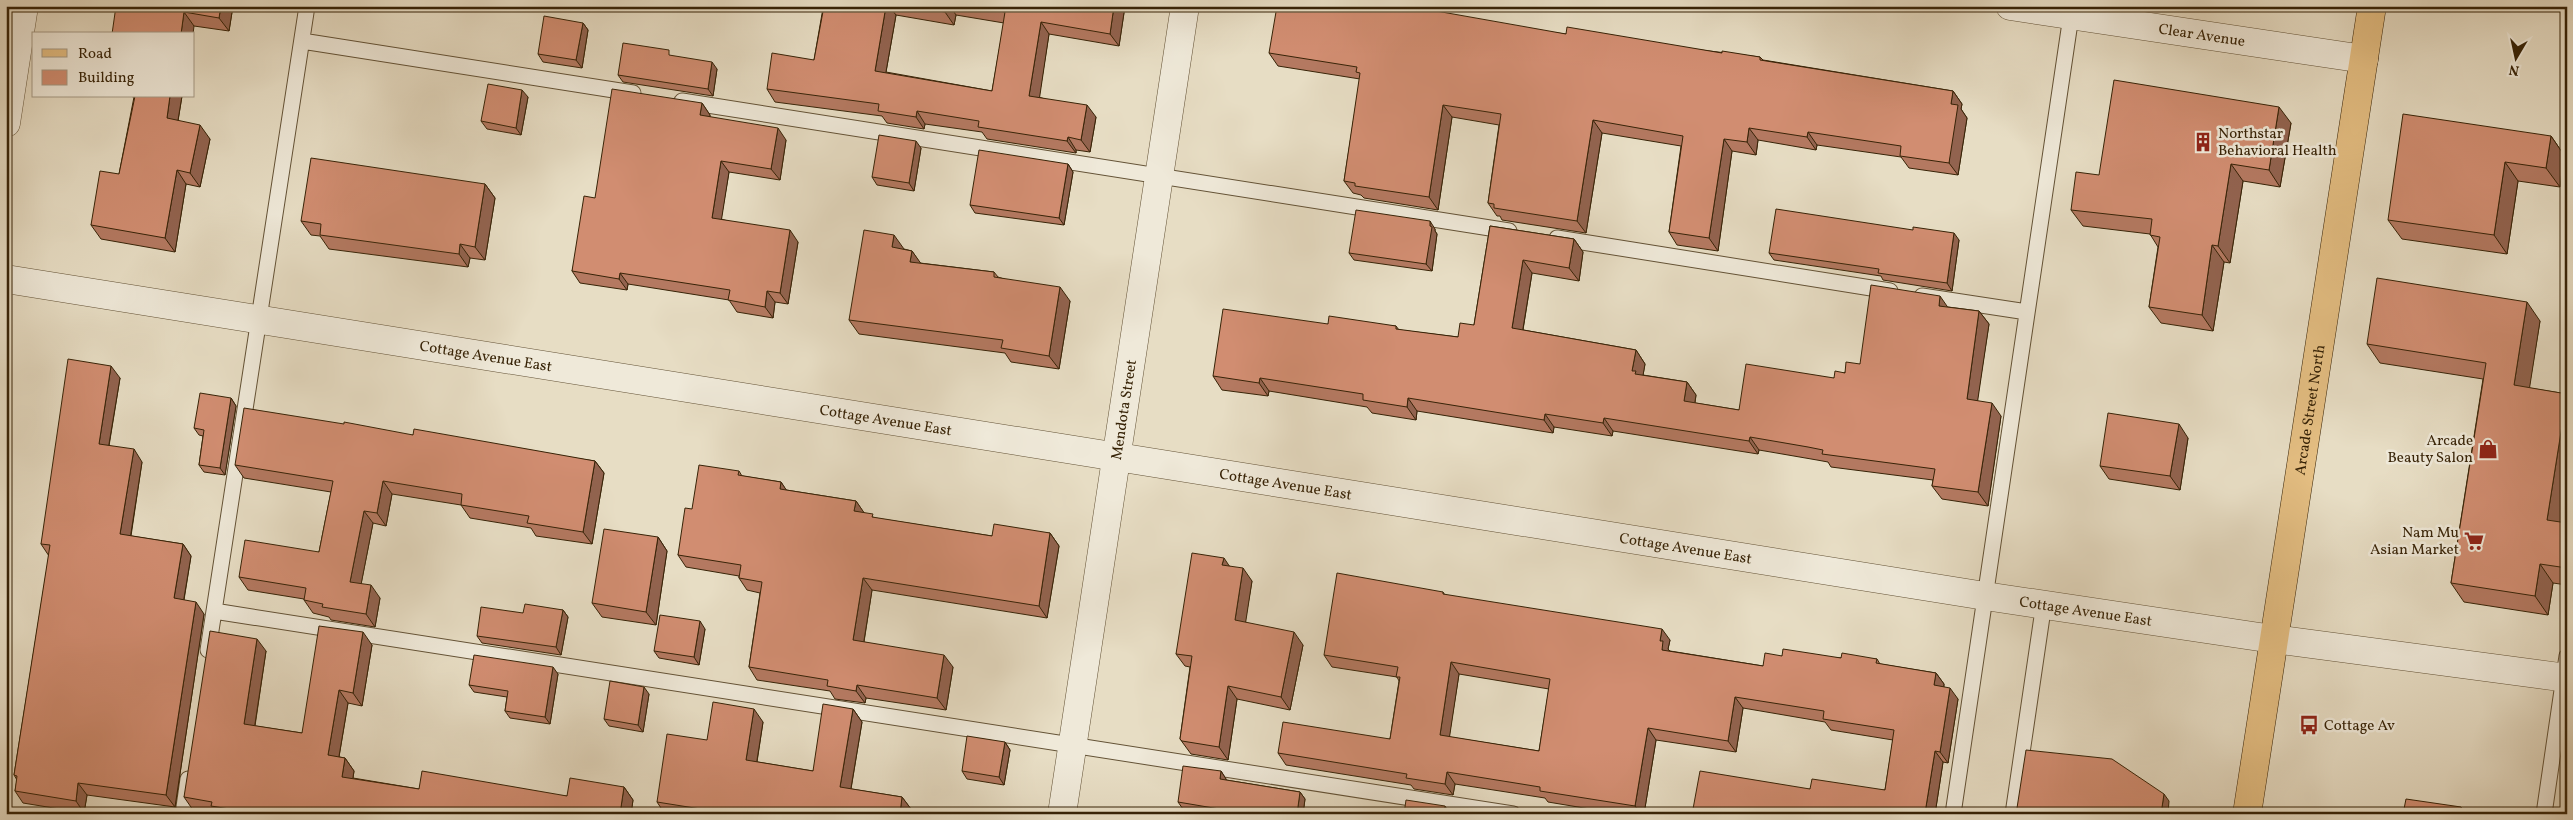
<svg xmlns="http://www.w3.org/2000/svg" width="2573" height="820" font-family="Vollkorn,serif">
<rect width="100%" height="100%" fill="#e7ddc4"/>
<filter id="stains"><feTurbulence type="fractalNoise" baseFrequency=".004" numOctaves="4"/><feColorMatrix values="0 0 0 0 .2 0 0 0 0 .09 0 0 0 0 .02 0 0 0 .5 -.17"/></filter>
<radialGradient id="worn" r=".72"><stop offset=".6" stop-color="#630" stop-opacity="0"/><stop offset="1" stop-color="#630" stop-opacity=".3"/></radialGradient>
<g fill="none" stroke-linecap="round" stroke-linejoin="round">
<defs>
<path id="service" d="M302 41 633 93
M682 101 1509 231
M1557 238 1890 291
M1922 296 2027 312
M214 611 1513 814
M208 650 307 6
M183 814 188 779
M1953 814 2072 9
M2013 814 2044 603
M2544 814 2567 656"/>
<g id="minor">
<path id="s1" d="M2010 6 2364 59"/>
<path d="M6 123 24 6"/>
<path id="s2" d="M6 279 1985 596 2273 639 2567 678"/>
<path id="s3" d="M1062 814 1185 6"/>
</g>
<g id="primary">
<path id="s4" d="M2247 814 2372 6"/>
</g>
</defs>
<use href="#service" stroke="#635236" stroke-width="17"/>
<use href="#minor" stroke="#635236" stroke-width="29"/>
<use href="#primary" stroke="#372307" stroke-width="29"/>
<use href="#service" stroke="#efe9d9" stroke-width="15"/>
<use href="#minor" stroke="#efe9d9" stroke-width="28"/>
<use href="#primary" stroke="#e4be82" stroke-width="28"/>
</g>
<path fill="#b47961" stroke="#372307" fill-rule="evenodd" d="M116 6H233L229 31 194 26Z
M814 6H1125L1119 46 1049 34 1039 97 1096 117 1090 152 1076 150V153L987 139 982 132 925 124 924 129 887 123 882 116 775 102 767 89 814 60 823 8ZM896 15 954 25 956 15 1004 23 992 91 886 72Z
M1354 11 1566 34 1760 57 1763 60 1953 91 1962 104 1961 109 1967 118 1958 175 1909 168 1901 157 1817 145 1816 150 1758 140 1756 155 1732 151 1718 251 1677 245 1669 232 1681 146 1602 133 1586 233 1502 220 1500 216H1497L1488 203 1499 125 1452 117 1438 210 1364 198 1361 195 1353 193 1344 181 1360 79 1278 66 1269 53Z
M583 23 588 30 582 68 543 62 538 54Z
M717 69 713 96 623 82 618 75Z
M129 96H182L178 121 210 139 200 187 186 184 175 252 101 239 91 225 119 174 134 97Z
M528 97 521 135 487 129 481 121Z
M702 103 710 115V117L786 140 780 180 729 172 721 219 798 242 788 304 775 302 773 318 737 312 729 300 628 284 627 290 580 283 572 271 595 198Z
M2291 123 2280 187 2243 181 2230 263 2224 262 2213 331 2161 323 2149 307 2158 247 2150 234 2083 226 2071 210 2099 175Z
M2551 136 2564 155 2560 187 2518 181 2507 254 2402 239 2388 220Z
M921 148 914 191 877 185 872 177Z
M1068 164 1073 172 1064 225 975 213 970 205Z
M485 184 495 198 485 260 470 258 468 267 329 249 320 236 311 235 301 221Z
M1490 226 1574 239 1583 252 1579 281 1532 273 1523 330 1636 350 1645 364 1643 375 1687 382 1696 395 1695 403 1739 410 1834 378 1860 364 1948 307 1979 311 1989 324 1977 401 2001 416 1988 506 1942 499 1932 486 1933 480 1831 467 1828 462 1817 460 1759 450 1758 454 1613 431 1612 436 1554 427 1553 433 1417 411 1416 420 1372 413 1367 407 1269 391 1268 396 1222 390 1213 376 1328 324 1396 326 1399 330 1458 337 1474 325Z
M1435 229V231L1437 234 1432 271 1354 260 1349 253Z
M1959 240 1952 291 1883 280 1881 276 1774 260 1769 253Z
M904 249 912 251 920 263 994 272 998 277 1070 301 1059 369 1011 362 1005 353 859 334 849 320Z
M2540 321 2529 388 2567 394V494L2562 522 2567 523V585L2553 583 2548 615 2464 602 2451 583 2483 379 2380 363 2367 344Z
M120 378 109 446 142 462 131 536 183 544 191 556 184 600 204 614 175 807 87 795 84 813 23 803 15 791 17 780 14 775 49 556 41 544Z
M231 398 236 406 225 475 204 472 199 465 203 436 199 435 194 428Z
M413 435 595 461 604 473 592 544 536 536 531 528 470 518 461 505 392 494 386 526 373 523 361 584 380 598 375 627 331 620 329 617 313 613 304 600V599L248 590 239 577 319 552 331 492 244 478 235 465Z
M2188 438 2180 490 2109 479 2100 466Z
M739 471 742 476 781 482 786 490 856 501 864 513 875 518 992 536 1050 533 1059 546 1047 618 872 590 864 642 953 667 946 710 866 698 865 703 835 699 830 691 757 680 749 667 760 593 747 590 739 578V576L686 567 678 555 692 509Z
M658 537 667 551 656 625 602 617 592 603Z
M1229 566 1252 581 1245 622 1303 645 1290 710 1237 699 1228 760 1191 754 1180 739 1190 667 1185 666 1176 654Z
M1443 592 1445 595 1670 640 1668 649 1670 651 1763 666 1782 656 1877 659 1880 664 1936 673 1944 684V687L1958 699 1948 763 1943 762 1935 814H1697L1693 809 1810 789 1885 790 1893 740 1831 730 1825 722 1743 708 1736 752 1656 740 1644 814H1620L1548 802 1545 798 1455 784 1453 795 1414 789 1411 785 1286 765 1278 753 1390 739 1399 681 1397 677 1332 667 1324 655ZM1459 674 1549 689 1539 751 1449 737Z
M563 610 568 617 561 655 482 643 477 636 523 613Z
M705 629 699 665 659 658 654 651Z
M372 645 362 706 348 703 339 757 345 758 354 771 353 778 419 789 567 796 624 787 633 800 631 814H216L193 810 184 797 266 651 255 726 302 733Z
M558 674 550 724 510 718 505 711 507 697 474 692 469 685Z
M649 694 643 732 609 726 604 719Z
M853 709 862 722 851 789 902 797 911 809V814H665L657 802 707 740 763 722 757 762 813 771Z
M1005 742 1010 750 1004 785 967 779 962 771Z
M1221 771 1226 779V780L1300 792 1305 799 1303 814H1211L1183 809 1178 802Z"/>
<path fill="#92634f" stroke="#372307" d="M221 6H233L229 31 219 18Z
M886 6H889L896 15 884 83 875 71Z
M946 6H950L956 15 954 25 945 12Z
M1114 6H1125L1119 46 1110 34Z
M184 12 194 26 193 34H181Z
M1041 22 1049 34 1038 108 1029 96Z
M583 23 588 30 582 68 576 60Z
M712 62 717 69 713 96 708 89Z
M522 90 528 97 521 135 516 128Z
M1953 91 1962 104 1961 109 1967 118 1958 175 1949 163 1951 104Z
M170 96H182L176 132 167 118Z
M702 103 710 115 708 126 700 115Z
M1087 105 1096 117 1090 152 1081 140Z
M1443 105 1452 117 1438 210 1429 197Z
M2279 107 2291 123 2280 187 2269 170Z
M917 111 925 124 924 129 916 117Z
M1593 120 1602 133 1586 233 1577 221Z
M200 125 210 139 200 187 190 173Z
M778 128 786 140 780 180 771 169Z
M1749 128 1758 140 1756 155 1747 142Z
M1808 132 1817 145 1816 150 1807 137Z
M2551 136 2564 155 2560 187 2546 168Z
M1068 137 1076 150V153L1067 141Z
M1724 139 1732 151 1718 251 1709 238Z
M916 141 921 148 914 191 909 183Z
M721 161 729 172 720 229 712 218Z
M2505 162 2518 181 2507 254 2494 235Z
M1068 164 1073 172 1064 225 1059 218Z
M2231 164 2243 181 2230 263 2218 246Z
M177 170 186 184 175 252 165 238Z
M485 184 495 198 485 260 475 247Z
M1430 221 1435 229V231L1437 234 1432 271 1426 264Z
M790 230 798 242 788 304 780 293Z
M1954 233 1959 240 1952 291 1947 283Z
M894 235 904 249 902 261 892 247Z
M1574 239 1583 252 1579 281 1569 268Z
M460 244 470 258 468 267 459 254Z
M2212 245 2224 262 2213 331 2202 315Z
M912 251 922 265 910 262Z
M1523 260 1532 273 1521 341 1512 328Z
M620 273 628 284 627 290 619 279Z
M1060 287 1070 301 1059 369 1049 356Z
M767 291 775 302 773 318 765 307Z
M1940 296 1949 309 1939 306Z
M2527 302 2540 321 2527 404 2514 385Z
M1979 311 1989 324 1976 412 1967 399Z
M1636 350 1645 364 1642 381 1632 371Z
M111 366 120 378 107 456 99 444Z
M1260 378 1269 391 1268 396 1259 383Z
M1687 382 1696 395 1693 414 1684 401Z
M2567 394V494L2560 538 2547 520Z
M231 398 236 406 225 475 220 468Z
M1408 398 1417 411 1416 420 1407 407Z
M1992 403 2001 416 1988 506 1978 492Z
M1545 414 1554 427 1553 433 1544 420Z
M1604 418 1613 431 1612 436 1603 423Z
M2179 424 2188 438 2180 490 2170 476Z
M1750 437 1759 450 1758 454 1749 441Z
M134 449 142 462 129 546 120 534Z
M595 461 604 473 592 544 583 532Z
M383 481 392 494 386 526 377 513Z
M781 482 789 494 780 489Z
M856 501 865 514 854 511Z
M364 511 373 523 359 595 350 582Z
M1050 533 1059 546 1047 618 1039 606Z
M658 537 667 551 656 625 646 612Z
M183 544 191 556 182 610 174 598Z
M1224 558 1232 570 1222 565Z
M2540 564 2553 583 2548 615 2535 596Z
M1243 568 1252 581 1244 633 1235 620Z
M863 578 872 590 862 653 853 640Z
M371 585 380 598 375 627 366 614Z
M196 602 204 614 175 807 166 795Z
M563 610 568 617 561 655 556 647Z
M700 621 705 629 699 665 694 657Z
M1662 629 1670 640 1668 649 1671 653 1662 650 1660 641Z
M363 632 372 645 362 706 353 693Z
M1294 632 1303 645 1290 710 1281 697Z
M257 639 266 651 253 737 244 724Z
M944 655 953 667 946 710 937 698Z
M1451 662 1459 674 1448 747 1440 735Z
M553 667 558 674 550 724 545 717Z
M1936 673 1944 684 1942 697 1934 685Z
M857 685 866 698 865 703 856 691Z
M1228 686 1237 699 1228 760 1219 747Z
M644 687 649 694 643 732 638 725Z
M1950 688 1958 699 1948 763 1940 752Z
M339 690 348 703 337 768 328 755Z
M1735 697 1743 708 1736 752 1728 741Z
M754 709 763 722 755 773 746 760Z
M853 709 862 722 849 800 840 787Z
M1648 728 1656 740 1644 814H1641L1635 806Z
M1005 742 1010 750 1004 785 999 777Z
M1935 751 1943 762 1935 814H1926L1925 813Z
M345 758 354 771 351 790 342 777Z
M1221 771 1226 779 1225 786 1220 779Z
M1447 772 1455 784 1453 795 1445 784Z
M78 783 87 795 84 813 76 801Z
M624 787 633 800 631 814H620Z
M1300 792 1305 799 1303 814H1297Z
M2164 794 2169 801 2168 814H2161Z
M902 797 911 809V814H900Z
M1445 806 1450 814H1444Z
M2461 807 2466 814H2460Z
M265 809 268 814H264Z"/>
<path fill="#d18d71" stroke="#372307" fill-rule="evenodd" d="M116 6H221L219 18 184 12 181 34H112Z
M824 6H886L875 71 992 91 1005 12 970 6H1114L1110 34 1041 22 1029 96 1087 105 1081 140 1068 137 1067 141 978 127 979 121 917 111 916 117 878 111 879 104 767 89 772 53 814 60Z
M908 6H946L945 12Z
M1277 6H1323L1354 11 1355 6H1408L1566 34 1567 27 1722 53V51L1760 57V60L1953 91 1951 104 1958 105 1949 163 1900 156 1901 146 1808 132 1807 137 1749 128 1747 142 1724 139 1709 238 1669 232 1683 136 1593 120 1577 221 1494 208V204L1488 203 1501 114 1443 105 1429 197 1355 186V183L1344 181 1360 73 1356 72 1357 67 1269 53Z
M544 16 583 23 576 60 538 54Z
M623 43 669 50V55L712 62 708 89 618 75Z
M2114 80 2279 107 2269 170 2231 164 2218 246 2212 245 2202 315 2149 307 2160 237 2150 235 2152 219 2071 210 2076 172 2099 175Z
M488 84 522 90 516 128 481 121Z
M612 89 702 103 700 115 778 128 771 169 721 161 712 218 790 230 780 293 767 291 765 307 728 300 730 290 620 273 619 279 572 271 584 196 595 198Z
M135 96H170L167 118 200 125 190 173 177 170 165 238 91 225 100 171 119 174Z
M2403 114 2551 136 2546 168 2505 162 2494 235 2388 220Z
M879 135 916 141 909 183 872 177Z
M979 150 1068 164 1059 218 970 205Z
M311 158 485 184 475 247 460 244 459 254 320 235 321 224 301 221Z
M1776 209 1913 230V227L1954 233 1947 283 1878 273 1879 269 1769 253Z
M1356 210 1430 221V226L1432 227 1426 264 1349 253Z
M1490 226 1574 239 1569 268 1523 260 1512 328 1636 350 1632 371H1636L1635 374 1687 382 1684 401 1739 410 1746 364 1834 378 1835 371 1845 373 1846 362 1860 364 1871 285 1940 296 1939 306 1979 311 1967 399 1992 403 1978 492 1932 486 1935 469 1822 454 1823 450 1808 447 1750 437 1749 441 1604 418 1603 423 1545 414 1544 420 1408 398 1407 407 1363 400V394L1260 378 1259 383 1213 376 1223 309 1328 324 1329 316 1396 326V329L1458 337 1460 323 1474 325Z
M864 230 894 235 892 247 912 251 910 262 994 272V277L1060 287 1049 356 1001 348 1003 340 849 320Z
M2377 278 2527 302 2514 385 2567 394 2547 520 2567 523V568L2540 564 2535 596 2451 583 2486 363 2367 344Z
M68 359 111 366 99 444 134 449 120 534 183 544 174 598 196 602 166 795 78 783 76 801 15 791 17 776 14 775 50 545 41 544Z
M200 393 231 398 220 468 199 465 204 430 194 428Z
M244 408 344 424V422L413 435 414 429 595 461 583 532 527 523 529 516 461 505 462 494 383 481 377 513 364 511 350 582 371 585 366 614 322 607 323 604 304 600 306 588 239 577 245 540 319 552 333 481 235 465Z
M2108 413 2179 424 2170 476 2100 466Z
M699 465 739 471 738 475 781 482 780 489 856 501 854 511 873 514 872 517 992 536 994 524 1050 533 1039 606 863 578 853 640 944 655 937 698 857 685 856 691 827 686 828 680 749 667 762 582 739 578 741 565 678 555 685 508 692 509Z
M604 529 658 537 646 612 592 603Z
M1192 553 1224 558 1222 565 1243 568 1235 620 1294 632 1281 697 1228 686 1219 747 1182 741 1180 739 1192 656 1176 654Z
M1337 573 1443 592V594L1662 629 1660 641H1663L1662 650 1763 666 1765 653 1782 656 1783 649 1841 658 1842 653 1877 659 1876 663 1936 673 1934 685 1950 688 1940 752 1935 751 1925 813 1930 814H1721L1693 809 1700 771 1810 789 1812 779 1885 790 1894 730 1823 719 1824 711 1735 697 1728 741 1648 728 1635 806 1540 791V787L1447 772 1445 784 1406 778 1407 774 1278 753 1283 722 1390 739 1400 677H1396L1398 667 1324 655ZM1451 662 1550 679 1539 751 1440 735Z
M525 604 563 610 556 647 477 636 481 607 523 613Z
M660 615 700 621 694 657 654 651Z
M319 626 363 632 353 693 339 690 328 755 345 758 342 777 419 789 422 771 567 796 570 778 624 787 620 814H298L265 809 264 814H260L211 806 212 802 184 797 210 631 257 639 244 724 302 733Z
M474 655 553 667 545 717 505 711 508 691 469 685Z
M610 681 644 687 638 725 604 719Z
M713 702 754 709 746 760 813 771 823 704 853 709 840 787 902 797 900 814H706L707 810 657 802 667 734 707 740Z
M967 736 1005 742 999 777 962 771Z
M2026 750 2112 759 2164 794 2161 814H2012L2017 808Z
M1183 766 1221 771 1220 779 1300 792 1297 814H1249L1178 802Z
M2406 799 2461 807 2460 814H2403Z
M1406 800 1445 806 1444 814H1404Z"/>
<defs>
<symbol id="building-bare" viewBox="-9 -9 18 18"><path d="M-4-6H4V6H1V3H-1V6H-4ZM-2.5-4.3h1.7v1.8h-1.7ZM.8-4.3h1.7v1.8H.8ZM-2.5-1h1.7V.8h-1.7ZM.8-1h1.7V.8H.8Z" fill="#8f2418" stroke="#efe9d9" stroke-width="2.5" paint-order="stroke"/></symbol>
<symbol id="shop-bare" viewBox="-9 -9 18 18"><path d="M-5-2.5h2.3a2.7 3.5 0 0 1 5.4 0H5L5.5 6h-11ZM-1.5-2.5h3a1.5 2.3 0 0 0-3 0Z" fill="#8f2418" stroke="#efe9d9" stroke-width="2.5" paint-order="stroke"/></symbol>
<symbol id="supermarket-bare" viewBox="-9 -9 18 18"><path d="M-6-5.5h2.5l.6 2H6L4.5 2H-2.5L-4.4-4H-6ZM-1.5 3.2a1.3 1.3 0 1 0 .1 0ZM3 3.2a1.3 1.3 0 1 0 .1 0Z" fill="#8f2418" stroke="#efe9d9" stroke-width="2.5" paint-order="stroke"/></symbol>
<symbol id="bus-bare" viewBox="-9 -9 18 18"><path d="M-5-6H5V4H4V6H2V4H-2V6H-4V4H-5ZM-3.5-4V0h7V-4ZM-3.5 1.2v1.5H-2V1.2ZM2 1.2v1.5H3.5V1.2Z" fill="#8f2418" stroke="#efe9d9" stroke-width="2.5" paint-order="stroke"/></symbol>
</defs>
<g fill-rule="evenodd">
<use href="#building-bare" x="2189" y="128" width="28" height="28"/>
<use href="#shop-bare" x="2474" y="435" width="28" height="28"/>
<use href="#supermarket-bare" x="2460" y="527" width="28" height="28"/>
<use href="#bus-bare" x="2295" y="711" width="28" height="28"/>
</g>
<g text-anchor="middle" stroke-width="5" stroke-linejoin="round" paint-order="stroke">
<g font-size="15" fill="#372307" stroke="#efe9d9">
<text dy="5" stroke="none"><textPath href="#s1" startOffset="194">Clear Avenue</textPath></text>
<text dy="5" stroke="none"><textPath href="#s2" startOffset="486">Cottage Avenue East</textPath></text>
<text dy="5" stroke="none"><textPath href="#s3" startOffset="409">Mendota Street</textPath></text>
<text dy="5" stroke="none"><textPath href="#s4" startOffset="409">Arcade Street North</textPath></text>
<text dy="5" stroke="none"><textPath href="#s2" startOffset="891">Cottage Avenue East</textPath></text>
<text dy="5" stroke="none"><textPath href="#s2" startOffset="1296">Cottage Avenue East</textPath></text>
<text dy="5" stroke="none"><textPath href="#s2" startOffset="1701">Cottage Avenue East</textPath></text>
<text dy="5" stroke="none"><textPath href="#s2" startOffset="2106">Cottage Avenue East</textPath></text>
</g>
<g font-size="15" fill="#372307" stroke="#efe9d9" text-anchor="start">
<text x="2218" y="138">Northstar<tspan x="2218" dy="17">Behavioral Health</tspan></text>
<text x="2473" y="445" text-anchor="end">Arcade<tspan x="2473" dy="17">Beauty Salon</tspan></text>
<text x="2459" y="537" text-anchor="end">Nam Mu<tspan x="2459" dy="17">Asian Market</tspan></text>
<text x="2324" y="730">Cottage Av</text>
</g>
</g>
<rect width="2573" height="820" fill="none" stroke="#e7ddc4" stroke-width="25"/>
<rect x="8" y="8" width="2558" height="805" fill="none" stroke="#372307" stroke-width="2.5"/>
<rect x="12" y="12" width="2548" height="795" fill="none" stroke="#372307"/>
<rect x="32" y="32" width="162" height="65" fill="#efe9d9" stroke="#a59a85"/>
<rect x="42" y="49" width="25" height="8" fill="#e4be82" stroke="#a59a85"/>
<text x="78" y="58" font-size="15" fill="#372307">Road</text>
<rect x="42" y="70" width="25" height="15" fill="#d18d71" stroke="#a59a85"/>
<text x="78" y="82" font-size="15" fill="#372307">Building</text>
<g transform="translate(2516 58) rotate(189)" stroke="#efe9d9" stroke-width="4" paint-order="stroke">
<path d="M0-4L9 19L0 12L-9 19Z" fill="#372307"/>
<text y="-8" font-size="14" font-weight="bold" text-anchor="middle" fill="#372307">N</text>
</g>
<rect width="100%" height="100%" filter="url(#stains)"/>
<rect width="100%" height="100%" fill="url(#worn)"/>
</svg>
